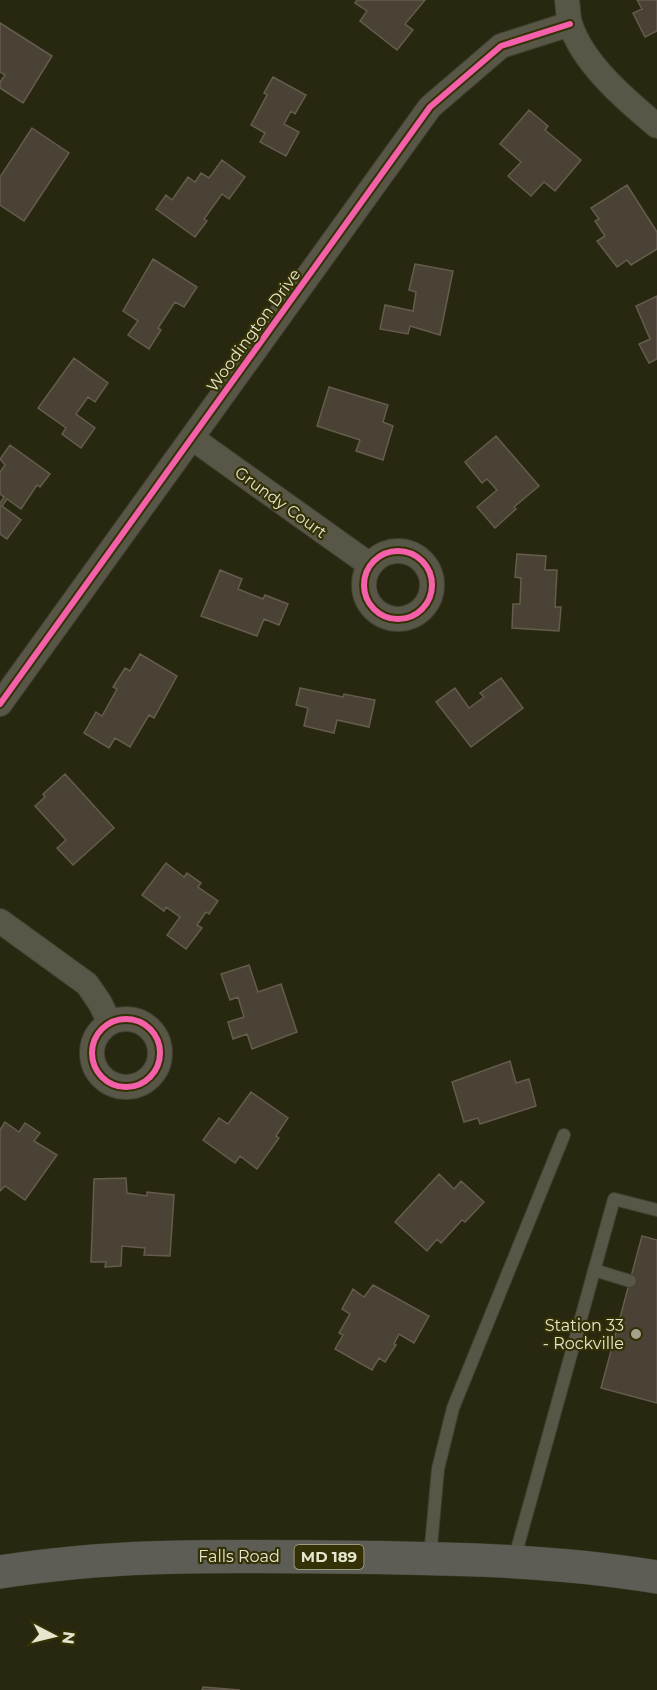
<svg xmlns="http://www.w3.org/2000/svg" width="657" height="1690" font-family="Montserrat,sans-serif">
<rect width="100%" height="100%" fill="#282710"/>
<path fill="#4a4234" stroke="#645c4d" stroke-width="1.5" d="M357 0H425L405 24 413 30 397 50 360 21 367 11 355 3Z
M637 0H657V31L645 37 633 13 642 9Z
M0 23 52 56 23 103 0 88V82L5 75 0 72Z
M273 77 306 95 295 114 291 111 284 124 299 132 286 156 260 142 265 133 251 125 267 95 264 93Z
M529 110 548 126 545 130 581 160 555 191 544 182 531 196 508 176 521 162 500 144Z
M32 128 69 153 24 221 0 205V177Z
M222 160 245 177 229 199 222 194 204 219 207 221 195 237 156 209 166 195 172 200 188 177 195 182 201 173 209 178Z
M627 185 657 232V249L631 265 627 260 617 267 597 241 605 236 595 221 599 219 591 208Z
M153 259 197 287 184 307 175 302 158 328 161 330 149 349 128 335 138 321 123 311Z
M415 264 453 271 440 335 410 326 408 334 380 329 385 305 413 311 416 292 409 290Z
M657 296V359L649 363 639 344 650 339 636 306Z
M74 358 108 383 95 402 88 397 76 414 95 428 81 448 62 434 66 428 38 408Z
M329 387 388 405 383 422 393 426 383 460 356 451 360 440 317 426Z
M496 436 539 486 514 507 516 509 495 528 477 507 497 490 487 479 482 483 465 462Z
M10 445 50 474 40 487 37 485 21 509 7 499 2 506 21 520 7 539 0 534V503L4 497 0 494V472L5 465 0 459Z
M517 554 546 556 545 570H557L555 607H561L559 631 512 628 513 604H520L521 578 515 577Z
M220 570 242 579 238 589 263 599 265 595 288 604 279 625 264 619 257 636 201 616Z
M140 654 177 676 154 718 149 715 130 747 115 738 109 748 84 733 96 712 102 716 117 689 113 687 125 668 130 671Z
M501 678 523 708 471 747 436 702 455 688 469 708 484 697 480 693Z
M300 688 343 697 344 694 375 700 369 727 337 720 334 733 304 726 308 708 296 705Z
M65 774 114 828 73 865 57 848 66 840 35 806 45 797 43 794Z
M166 863 184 877 187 873 201 883 198 887 218 901 209 914 206 912 197 925 202 928 186 949 167 935 180 917 166 907 164 911 142 895Z
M249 965 258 992 281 984 297 1032 252 1049 247 1034 233 1039 228 1022 244 1017 238 997 230 1000 221 974Z
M510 1061 516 1083 529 1079 536 1106 480 1124 478 1118 464 1122 452 1082Z
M251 1092 288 1118 276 1136 279 1138 257 1169 240 1156 235 1163 203 1140 219 1118 228 1124Z
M5 1122 19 1132 25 1123 40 1133 34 1141 57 1155 25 1200 5 1186 0 1191V1130Z
M439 1174 454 1189 461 1181 484 1202 465 1222 462 1220 441 1243 437 1239 427 1251 395 1222Z
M126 1178 127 1193 147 1196V1192L174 1195 170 1256 144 1255 145 1248 122 1246 121 1266 105 1267 106 1262H91L94 1179Z
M642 1236 657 1240V1403L601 1388Z
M373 1285 429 1316 414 1343 399 1334 394 1344 396 1345 385 1362 379 1358 372 1370 335 1349 343 1335 339 1333 350 1314 342 1309 353 1289 364 1297Z
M203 1687 240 1690H202Z"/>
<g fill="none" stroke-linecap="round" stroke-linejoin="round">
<defs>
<path id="lane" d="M594 1270 630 1281
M430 1557 438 1469 453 1408 564 1135
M514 1560 614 1199 657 1210"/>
<path id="street" d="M567 0C568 7 568 16 570 23 582 63 626 100 657 126
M192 438 370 565
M364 585a34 34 0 1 1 68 0a34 34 0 1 1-68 0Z
M0 704 430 107 501 46 570 24
M0 921 87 984 100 1003 110 1023
M92 1053a34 34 0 1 1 68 0a34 34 0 1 1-68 0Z"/>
<path id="primary" d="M0 1572C110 1554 215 1556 326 1557 437 1558 547 1559 657 1577"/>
</defs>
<use href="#lane" stroke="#40402f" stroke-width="14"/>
<use href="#street" stroke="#40402f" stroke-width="26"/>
<use href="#primary" stroke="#40402f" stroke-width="34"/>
<use href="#lane" stroke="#585747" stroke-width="12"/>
<use href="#street" stroke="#585747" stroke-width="24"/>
<use href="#primary" stroke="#5e5d55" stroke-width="33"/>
<defs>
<path id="cycleway" d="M364 585a34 34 0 1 1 68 0a34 34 0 1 1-68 0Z
M0 704 430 107 501 46 570 24
M92 1053a34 34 0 1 1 68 0a34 34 0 1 1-68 0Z"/>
</defs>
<use href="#cycleway" stroke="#333105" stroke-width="10"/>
<use href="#cycleway" stroke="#f560ab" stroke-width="6"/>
</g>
<circle fill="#a4a38c" stroke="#333105" stroke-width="2" cx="636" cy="1334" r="6"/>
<g text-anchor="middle" stroke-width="4.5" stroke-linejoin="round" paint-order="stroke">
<rect fill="#333105" stroke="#b0b092" stroke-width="1.5" x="294.5" y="1545" width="69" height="24" rx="4.5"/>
<g font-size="15" font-weight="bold" fill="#e6e6cf">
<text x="329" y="1562">MD 189</text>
</g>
<g font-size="16" fill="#e6e6cf" stroke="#333105">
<text transform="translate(253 330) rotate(-54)" y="6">Woodington Drive</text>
<text transform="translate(281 502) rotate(36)" y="6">Grundy Court</text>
<text x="239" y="1562">Falls Road</text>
</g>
<g font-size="16" fill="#e6e6cf" stroke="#333105" text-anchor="end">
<text x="624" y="1331">Station 33<tspan x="624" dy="18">- Rockville</tspan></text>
</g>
</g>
<g transform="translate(54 1636) rotate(97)" stroke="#333105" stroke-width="4.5" paint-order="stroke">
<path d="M0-4.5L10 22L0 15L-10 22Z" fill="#e6e6cf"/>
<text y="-9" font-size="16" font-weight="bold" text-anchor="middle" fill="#e6e6cf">N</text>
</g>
</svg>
